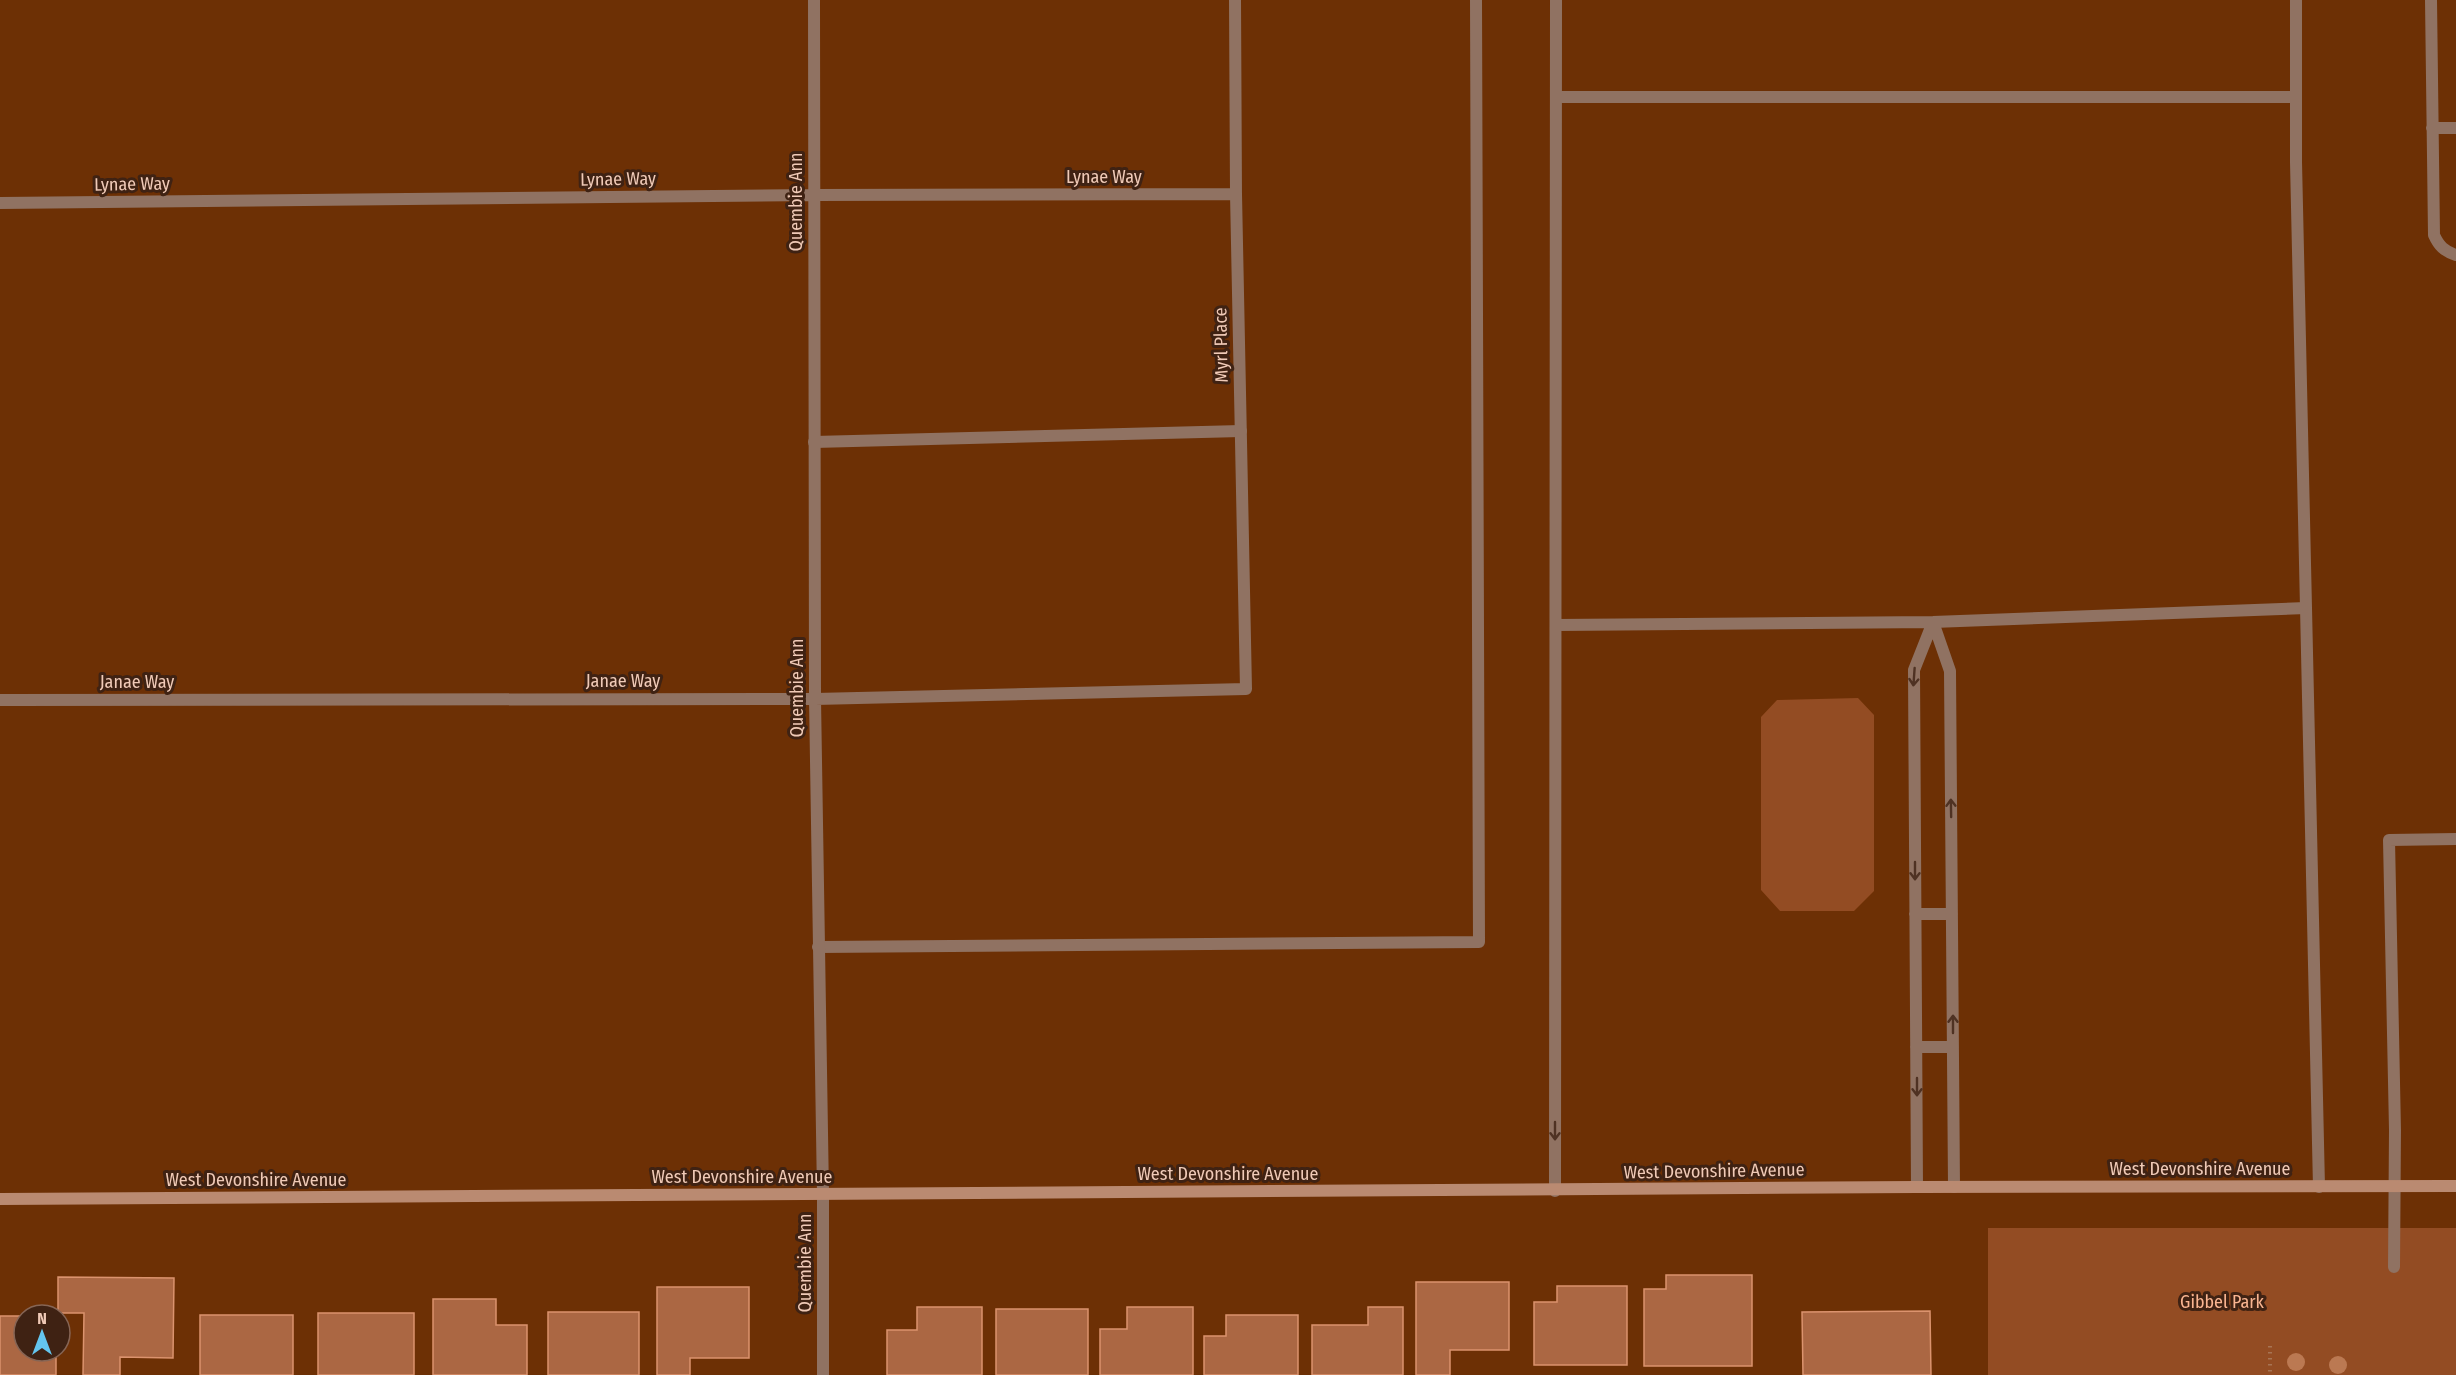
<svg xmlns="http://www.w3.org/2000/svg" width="2456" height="1375" font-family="'Fira Sans Condensed',sans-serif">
<rect width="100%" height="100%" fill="#6d3005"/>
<path fill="#934c23" d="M1858 698 1874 715V891L1854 911H1780L1761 890V717L1777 700Z
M1988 1228H2456V1375H1988Z"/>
<path fill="#ab6743" stroke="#db936e" stroke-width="1.5" d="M1666 1275H1752V1366H1644V1289H1666Z
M58 1277 174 1278 173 1358 120 1357V1375H83L84 1313H58Z
M1416 1282H1509V1350H1450V1375H1416Z
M1557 1286H1627V1365H1534V1302H1557Z
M657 1287H749V1358H690V1375H657Z
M433 1299H496V1325H527V1375H433Z
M917 1307H982V1375H887V1330H917Z
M1127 1307H1193V1375H1100V1329H1127Z
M1368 1307H1403V1375H1312V1325H1368Z
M996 1309H1088V1375H996Z
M1930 1311 1931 1375H1803L1802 1312Z
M548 1312H639V1375H548Z
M318 1313H414V1375H318Z
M200 1315H293V1375H200Z
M1226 1315H1298V1375H1204V1336H1226Z
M0 1316H24V1351H56V1375H0Z"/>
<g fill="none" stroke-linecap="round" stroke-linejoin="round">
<path stroke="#a77454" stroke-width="4" stroke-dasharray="1.5 4.5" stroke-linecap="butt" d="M2270 1346V1375"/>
<path stroke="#907262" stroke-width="12" d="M2296 0V162L2319 1187
M2431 0 2434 235C2439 246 2444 251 2456 255
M1556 97H2296
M2432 128H2456
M814 442 1241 431
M1933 622 1950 671 1954 1187
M1556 625 1933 622 2306 608
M1915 914H1952
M818 947 1479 942 1476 0
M1916 1047H1953
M1917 1187 1914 670 1933 622
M1555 1191 1556 0
M2394 1267 2395 1130 2389 840 2456 839"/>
<path stroke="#907262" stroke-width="12" d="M814 0 815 699 823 1194V1375
M0 203 814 195 1236 194
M0 700 815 699 1246 689 1236 194 1235 0"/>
<path stroke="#ba8a71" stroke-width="12" d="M0 1199 1917 1187 2456 1186"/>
</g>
<g fill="#bb7952">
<circle cx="2296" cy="1362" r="9"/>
<circle cx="2338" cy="1365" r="9"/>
</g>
<defs><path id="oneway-shaft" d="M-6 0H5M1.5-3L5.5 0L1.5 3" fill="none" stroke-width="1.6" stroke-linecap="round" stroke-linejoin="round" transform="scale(1.5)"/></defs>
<g stroke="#4f3223">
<use href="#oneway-shaft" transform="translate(1914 677) rotate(94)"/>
<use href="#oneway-shaft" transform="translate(1951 808) rotate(-91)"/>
<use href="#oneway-shaft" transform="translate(1915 871) rotate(90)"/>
<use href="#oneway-shaft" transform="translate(1953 1024) rotate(-90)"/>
<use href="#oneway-shaft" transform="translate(1917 1087) rotate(90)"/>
<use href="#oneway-shaft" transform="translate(1555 1131) rotate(90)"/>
</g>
<g text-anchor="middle" stroke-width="6" stroke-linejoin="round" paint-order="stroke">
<g font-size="18" fill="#f0cab7" stroke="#3f2213">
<text x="1104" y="183">Lynae Way</text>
<text transform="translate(618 179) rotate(-1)" y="6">Lynae Way</text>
<text transform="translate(132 184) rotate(-1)" y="6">Lynae Way</text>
<text transform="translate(796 202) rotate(-90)" y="6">Quembie Ann</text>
<text transform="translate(1221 345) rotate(-91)" y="6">Myrl Place</text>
<text x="623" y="687">Janae Way</text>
<text x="137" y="688">Janae Way</text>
<text transform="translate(797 688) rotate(-90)" y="6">Quembie Ann</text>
<text x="2200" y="1175">West Devonshire Avenue</text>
<text transform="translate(1714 1171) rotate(-1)" y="6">West Devonshire Avenue</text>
<text x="1228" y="1180">West Devonshire Avenue</text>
<text x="742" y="1183">West Devonshire Avenue</text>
<text x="256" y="1186">West Devonshire Avenue</text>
<text transform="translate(805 1263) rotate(-90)" y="6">Quembie Ann</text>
</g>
<g font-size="18" fill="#fab591" stroke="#3f2213">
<text x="2222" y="1308">Gibbel Park</text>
</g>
</g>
<g transform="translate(42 1333)"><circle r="28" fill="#3f2213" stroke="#866555" stroke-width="1.5"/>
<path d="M0-4.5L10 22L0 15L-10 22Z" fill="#64c5ee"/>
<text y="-9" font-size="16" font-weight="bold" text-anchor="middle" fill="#f0cab7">N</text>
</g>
</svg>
